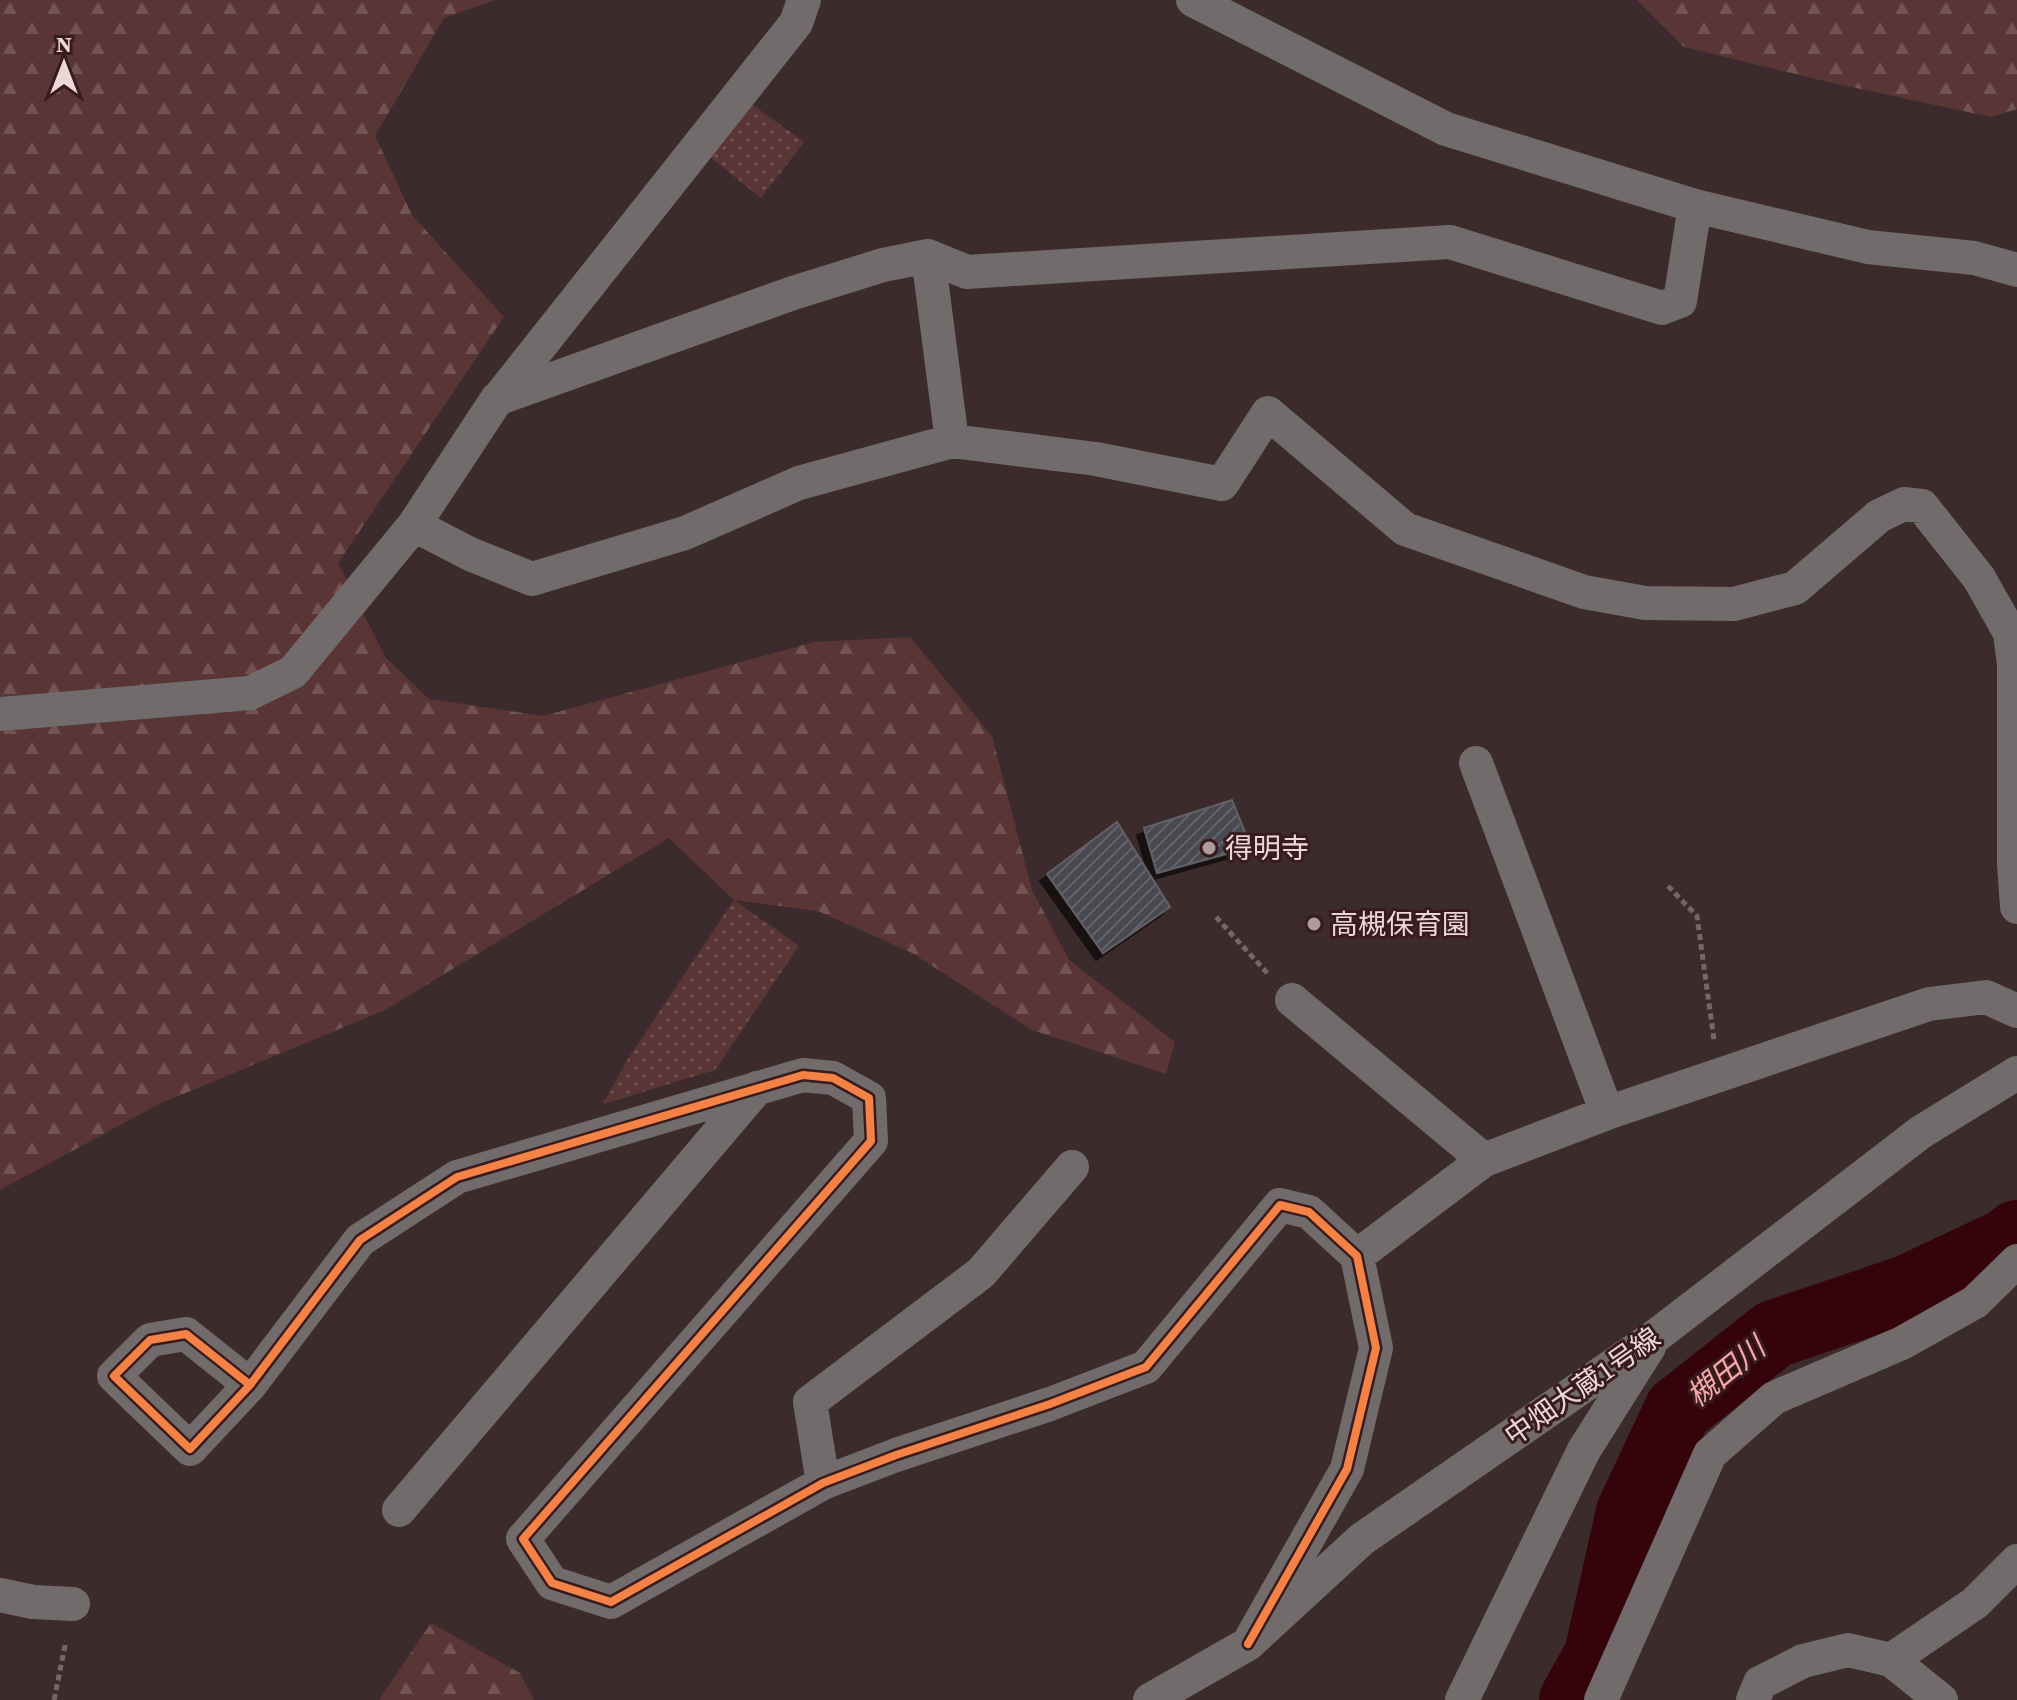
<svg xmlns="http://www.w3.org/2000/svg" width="2017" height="1700" font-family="'Source Serif 4','Noto Sans JP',serif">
<defs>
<pattern id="grass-dots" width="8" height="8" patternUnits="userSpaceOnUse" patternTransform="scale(2)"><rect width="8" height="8" fill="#5a3536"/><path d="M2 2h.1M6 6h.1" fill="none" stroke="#725252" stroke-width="1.8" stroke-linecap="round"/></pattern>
<pattern id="forest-firs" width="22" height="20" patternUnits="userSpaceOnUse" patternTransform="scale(2)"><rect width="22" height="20" fill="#5a3536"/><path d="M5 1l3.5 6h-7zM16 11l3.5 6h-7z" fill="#725252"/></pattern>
<pattern id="building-hatch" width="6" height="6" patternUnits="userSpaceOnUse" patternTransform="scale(2)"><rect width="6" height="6" fill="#484a51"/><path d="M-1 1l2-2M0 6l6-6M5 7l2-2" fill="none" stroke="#636369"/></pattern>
<filter id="shadow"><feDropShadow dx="-7" dy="7" stdDeviation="0" flood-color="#0009"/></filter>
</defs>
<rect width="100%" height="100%" fill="#3c2b2c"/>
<path fill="url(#grass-dots)" d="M750 103 804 142 761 198 706 154Z
M734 900 799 946 715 1070 603 1104 626 1062Z"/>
<path fill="url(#forest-firs)" d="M0 0H495L444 18 375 136 412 215 504 317 338 563 385 657 429 699 543 716 814 642 910 637 992 736 1032 890 1069 960 1175 1042 1166 1074 1032 1030 912 953 818 911 734 900 669 838 385 1010 159 1104 0 1190Z
M1637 0H2017V109L1991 117 1828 82 1684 47Z
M431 1623 520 1673 534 1700H379Z"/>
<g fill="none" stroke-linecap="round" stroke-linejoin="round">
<path stroke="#35040a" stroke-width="68" d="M1573 1700 1598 1655 1630 1512 1678 1410 1774 1334 1907 1289 2007 1242 2017 1234"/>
</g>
<path fill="url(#building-hatch)" stroke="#636065" stroke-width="2" filter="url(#shadow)" d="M1232 800 1251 847 1157 873 1144 828Z
M1117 822 1170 907 1103 953 1047 874Z"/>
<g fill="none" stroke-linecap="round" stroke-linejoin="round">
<path stroke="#716969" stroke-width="5" stroke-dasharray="6 4" stroke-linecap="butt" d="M1668 886 1697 916 1714 1040
M1216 917 1269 975
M54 1700 66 1641"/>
<path stroke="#726b6b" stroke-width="34" d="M1193 0 1446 129 1695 206
M928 256 952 441
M498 399 796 23 804 0
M414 525 470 554 532 579 685 533 799 483 952 441 1096 459 1222 484 1268 413 1405 529 1584 592 1645 603 1734 604 1795 588 1879 516 1904 504 1922 506 1979 578 2010 633 2014 664V864L2017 907
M0 714 250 693 293 672 414 525 497 399 793 293 883 265 928 256 967 272 1450 242 1662 308 1680 301 1695 206 1868 247 1974 258 2017 270
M1476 763 1607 1113
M1292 1000 1484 1160
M1357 1256 1484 1160 1607 1113 1929 1004 1986 997 2017 1011
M250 1385 186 1334 150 1340 114 1376 190 1449 250 1385 360 1240 457 1177 803 1075 833 1078 869 1098 871 1141 523 1539 552 1583 611 1602 823 1483 896 1455 1050 1404 1146 1367 1280 1205 1309 1212 1357 1256 1376 1348 1347 1469 1248 1644
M823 1483 810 1402 981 1273 1072 1167
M399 1510 757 1088
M0 1595 33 1602 73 1604
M1891 1660 1975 1603 2017 1561
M1150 1700 1248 1644 1362 1539 1657 1335 1921 1132 2017 1073
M1462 1700 1584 1450 1649 1347
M1601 1700 1710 1454 1774 1398 1902 1343 1975 1302 2017 1261
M1753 1700 1760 1683 1803 1661 1848 1650 1891 1660 1941 1700"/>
<defs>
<path id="cycleway" d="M250 1385 186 1334 150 1340 114 1376 190 1449 250 1385 360 1240 457 1177 803 1075 833 1078 869 1098 871 1141 523 1539 552 1583 611 1602 823 1483 896 1455 1050 1404 1146 1367 1280 1205 1309 1212 1357 1256 1376 1348 1347 1469 1248 1644"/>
</defs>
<use href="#cycleway" stroke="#381b1d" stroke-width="13"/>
<use href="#cycleway" stroke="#f48246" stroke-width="8"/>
</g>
<g fill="#ae9b9b" stroke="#381b1d" stroke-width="3">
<circle cx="1209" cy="848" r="8"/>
<circle cx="1314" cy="924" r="8"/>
</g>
<g text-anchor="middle" stroke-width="6" stroke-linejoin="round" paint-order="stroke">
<g font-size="28" fill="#ebd7d7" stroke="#381b1d" text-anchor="start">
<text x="1225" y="858">得明寺</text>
<text x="1330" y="934">高槻保育園</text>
</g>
<g font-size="28" fill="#ebd7d7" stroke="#381b1d">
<text transform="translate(1582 1386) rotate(-35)" y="10">中畑大蔵1号線</text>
</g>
<g font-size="30" font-style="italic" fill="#f6a8ab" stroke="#381b1d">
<text transform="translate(1726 1372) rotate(-39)" y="10">槻田川</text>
</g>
</g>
<g transform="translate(64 64)" stroke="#381b1d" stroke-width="6" paint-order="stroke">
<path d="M0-6L14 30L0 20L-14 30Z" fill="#ebd7d7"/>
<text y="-12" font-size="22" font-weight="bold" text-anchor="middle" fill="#ebd7d7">N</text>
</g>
</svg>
